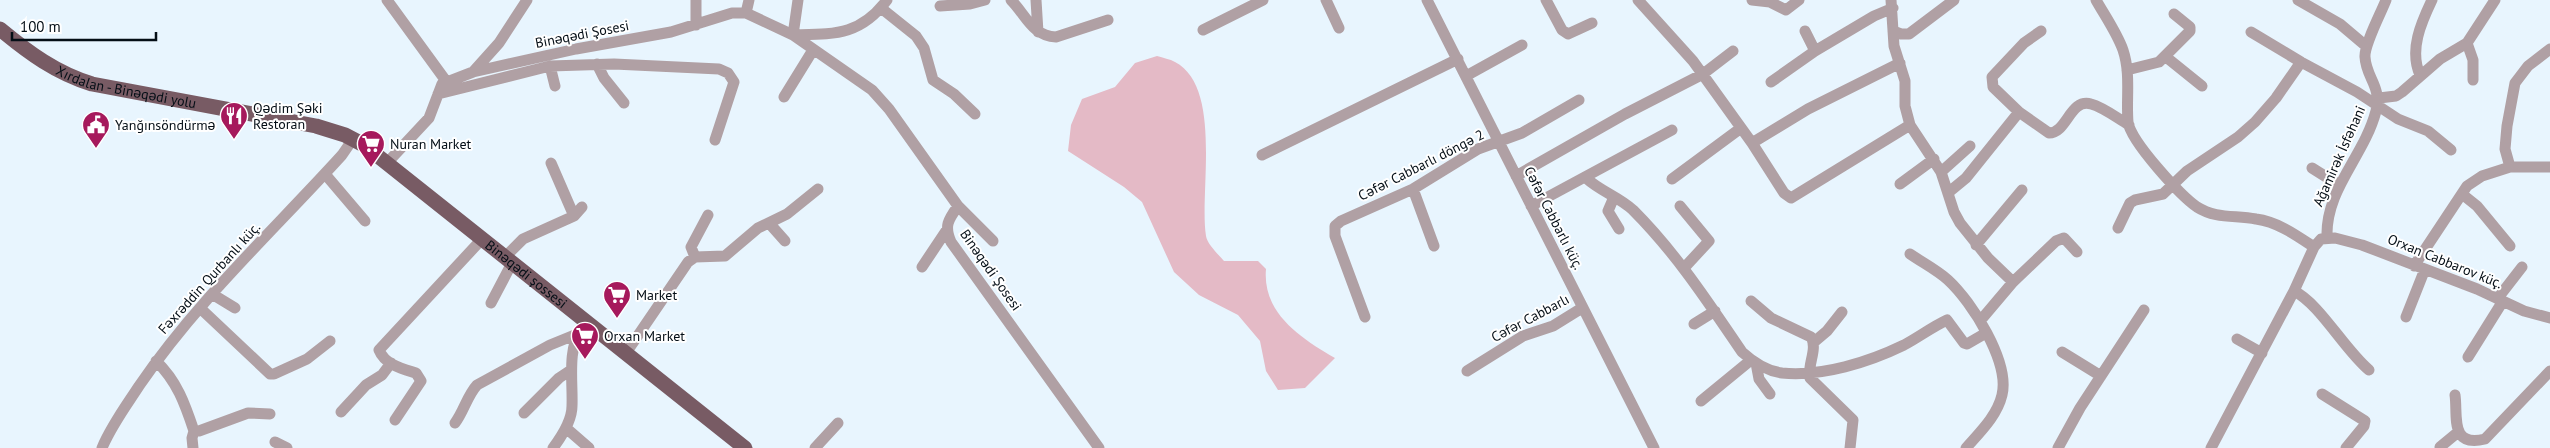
<svg xmlns="http://www.w3.org/2000/svg" width="2550" height="448" font-family="'PT Sans',sans-serif">
<rect width="100%" height="100%" fill="#e8f5fe"/>
<path fill="#e4bac6" d="M1157 56C1163 58 1170 59 1175 62 1223 87 1199 193 1206 236 1207 244 1219 255 1224 261H1258L1266 269C1262 313 1301 338 1335 358L1305 388 1278 390 1266 371 1260 341 1238 315 1199 295 1174 272 1142 202 1124 187 1068 151 1071 125 1082 99 1115 87 1135 63Z"/>
<g fill="none" stroke-linecap="round" stroke-linejoin="round">
<path stroke="#b0a0a4" stroke-width="11" d="M387 0 446 81
M696 0V25
M798 0 793 35C834 34 860 36 887 0
M1011 0C1026 15 1032 36 1056 37L1108 20
M1036 0 1038 32
M1326 0 1339 28
M1427 0 1654 448
M1546 0 1562 30 1568 34 1592 23
M1638 0 1693 61 1752 143 1784 193 1791 198 1910 125
M1752 0 1770 2 1786 10 1799 0
M1891 0 1894 46 1905 81V106L1910 125 1941 172 1954 212 1960 223 1988 258 2013 282
M2096 0C2105 16 2117 33 2123 50 2131 74 2126 98 2128 122 2131 142 2181 196 2197 207 2216 219 2235 215 2256 219 2278 222 2296 235 2314 247
M2298 0 2340 24 2366 46
M940 6 970 4 985 0
M881 8 916 36 924 48 933 80 954 94 975 114
M746 13 749 0
M1203 30 1263 0
M1805 31 1815 51
M1893 31 1901 34H1909L1954 0
M2041 31 2024 43 1992 77 1993 87 2019 112 2049 133C2067 133 2070 98 2091 104 2103 107 2117 118 2129 125
M2251 32 2301 62
M2467 43 2473 60V80
M2166 57 2202 86
M597 64 604 78 624 103
M550 66 555 86
M2127 70 2159 62 2190 31V27L2174 14
M473 72 576 49 671 32 732 13H746L793 35 872 90 889 109 958 206C948 220 944 226 951 242L1099 448
M2420 75C2409 50 2421 23 2432 0
M1466 76 1522 45
M1771 82 1815 51 1874 16 1893 8
M438 94 550 66 614 64 719 69 728 73 734 82 715 140
M784 97 813 50
M2379 98 2396 96 2402 92 2440 59 2467 43 2495 0
M1752 143 1808 109 1900 63
M1262 155 1458 59
M387 163 429 118 442 84 473 72 499 43 527 0
M551 163 574 216
M2510 167H2550
M2312 168 2339 185
M1941 172 1970 146
M325 174 365 221
M1516 176 1625 114 1703 74 1733 51
M1586 178C1600 191 1619 197 1633 210 1676 253 1708 302 1742 352 1753 362 1767 371 1782 373 1822 377 1869 362 1904 345 1919 337 1932 327 1947 320L1964 343 1967 344 1986 333
M1672 179 1741 128
M1900 184 1934 159
M1413 189 1434 246
M1949 192 1966 178 2019 112
M2462 194 2477 206 2510 246
M1614 197 1608 211 1619 229
M958 206 993 241
M1531 206 1672 130
M1680 206 1709 241 1684 268
M769 223 785 241
M2118 228 2130 203 2135 200 2163 194 2187 171 2238 137 2255 122 2276 98 2301 62 2357 92 2398 119 2428 131 2451 150
M2327 238C2325 189 2364 157 2376 111 2382 86 2366 78 2365 57 2364 45 2381 13 2386 0
M1976 245 2022 190
M1910 254C1923 263 1937 270 1948 280 1972 302 2010 362 2002 395 1997 416 1980 432 1966 448
M505 257 523 239 574 216 582 207
M695 257 691 247 708 215
M2414 266 2467 186 2482 176 2510 167 2505 149 2507 126 2515 83 2528 66 2550 49
M922 267 946 231
M2294 291C2320 304 2344 349 2369 370
M212 294 235 308
M2498 298 2522 267
M1751 301 1771 318 1811 337C1818 349 1807 365 1810 378L1853 420 1850 448
M491 303 512 263
M200 308 270 374H274L307 359 330 341
M1365 317 1335 236V226L1341 221 1413 189 1478 149 1522 133 1579 100
M2406 317 2425 269
M1980 321 2013 282 2056 241 2064 238 2077 252
M1694 324 1715 311
M2237 339 2262 353
M1814 342 1827 331 1842 312
M2062 352 2101 376
M626 353 688 262 695 257 725 256 758 228 787 214 818 189
M2468 357 2503 301
M156 361C177 381 185 404 194 431L192 438 193 448
M1756 363 1759 379 1770 394
M1467 371 1523 336 1553 326 1582 308
M2322 394 2365 421 2364 426 2346 448
M2455 395C2458 415 2449 448 2485 439L2550 371
M1701 401 1751 360
M341 412 366 385 382 375 391 363
M524 413 559 378 571 370
M395 420 421 381 416 373C403 369 385 365 379 350L482 239
M455 423C464 411 467 396 477 385L550 345 577 334
M566 428 589 448
M194 431H199L248 413 270 414
M275 442 287 448
M2440 447 2457 433
M102 448C111 426 126 406 139 386 197 301 273 231 342 155L353 139
M553 448C562 436 572 421 572 406 573 382 567 350 581 329
M815 448 838 423
M2058 448 2080 408 2144 310
M2211 448 2294 291 2314 247 2321 239 2335 238 2362 245 2477 289 2524 311 2550 318"/>
<path stroke="#785b64" stroke-width="15" id="s1" d="M0 29C29 53 56 73 92 84L316 126 345 135 364 145 745 448"/>
</g>
<defs>
<symbol id="restaurant-pin" viewBox="-11 -11 22 30"><path d="M0 17L-7.5 6A9.5 9.5 0 1 1 7.5 6Z" fill="#a6195c" stroke="#fff"/><path d="M-5-6h1v4h1v-4h1v4h1v-4h1v5L-1.5 .5V6h-2V.5L-5-1ZM5-6V6H3V1.5H1.5Q1.5-4 5-6Z" fill="#fff"/></symbol>
<symbol id="civic-pin" viewBox="-11 -11 22 30"><path d="M0 17L-7.5 6A9.5 9.5 0 1 1 7.5 6Z" fill="#a6195c" stroke="#fff"/><path d="M-.6-6.5H3V-4.5H.6V-3L4-1V1h2V6H-6V1h2V-1L-.6-3ZM-1.2 2.5V6h2.4V2.5Z" fill="#fff"/></symbol>
<symbol id="supermarket-pin" viewBox="-11 -11 22 30"><path d="M0 17L-7.5 6A9.5 9.5 0 1 1 7.5 6Z" fill="#a6195c" stroke="#fff"/><path d="M-6-5.5h2.5l.6 2H6L4.5 2H-2.5L-4.4-4H-6ZM-1.5 3.2a1.3 1.3 0 1 0 .1 0ZM3 3.2a1.3 1.3 0 1 0 .1 0Z" fill="#fff"/></symbol>
</defs>
<g fill-rule="evenodd">
<use href="#restaurant-pin" x="218" y="100" width="32" height="43"/>
<use href="#civic-pin" x="80" y="109" width="32" height="43"/>
<use href="#supermarket-pin" x="355" y="128" width="32" height="43"/>
<use href="#supermarket-pin" x="601" y="279" width="32" height="43"/>
<use href="#supermarket-pin" x="569" y="320" width="32" height="43"/>
</g>
<g text-anchor="middle" stroke-width="4" stroke-linejoin="round" paint-order="stroke">
<g font-size="14" fill="#040e16" stroke="#fff">
<text transform="translate(582 34) rotate(-11)" y="5">Binəqədi Şosesi</text>
<text dy="5" stroke="none"><textPath href="#s1" startOffset="142">Xırdalan - Binəqədi yolu</textPath></text>
<text transform="translate(2339 156) rotate(-66)" y="5">Ağamirək İsfəhani</text>
<text transform="translate(1421 165) rotate(-27)" y="5">Cəfər Cabbarlı döngə 2</text>
<text transform="translate(1554 218) rotate(63)" y="5">Cəfər Cabbarlı küç.</text>
<text transform="translate(2445 261) rotate(22)" y="5">Orxan Cabbarov küç.</text>
<text transform="translate(991 270) rotate(55)" y="5">Binəqədi Şosesi</text>
<text dy="5" stroke="none"><textPath href="#s1" startOffset="595">Binəqədi şossesi</textPath></text>
<text transform="translate(209 278) rotate(-48)" y="5">Fəxrəddin Qurbanlı küç.</text>
<text transform="translate(1530 318) rotate(-28)" y="5">Cəfər Cabbarlı</text>
</g>
<g font-size="14" fill="#040e16" stroke="#fff" text-anchor="start">
<text x="253" y="113">Qədim Şəki<tspan x="253" dy="16">Restoran</tspan></text>
<text x="115" y="130">Yanğınsöndürmə</text>
<text x="390" y="149">Nuran Market</text>
<text x="636" y="300">Market</text>
<text x="604" y="341">Orxan Market</text>
</g>
</g>
<path d="M12 32v8h144v-8" fill="none" stroke="#040e16" stroke-width="2.5"/>
<text x="20" y="32" font-size="15" fill="#040e16" stroke="#ffffff" stroke-width="4" paint-order="stroke">100 m</text>
</svg>
